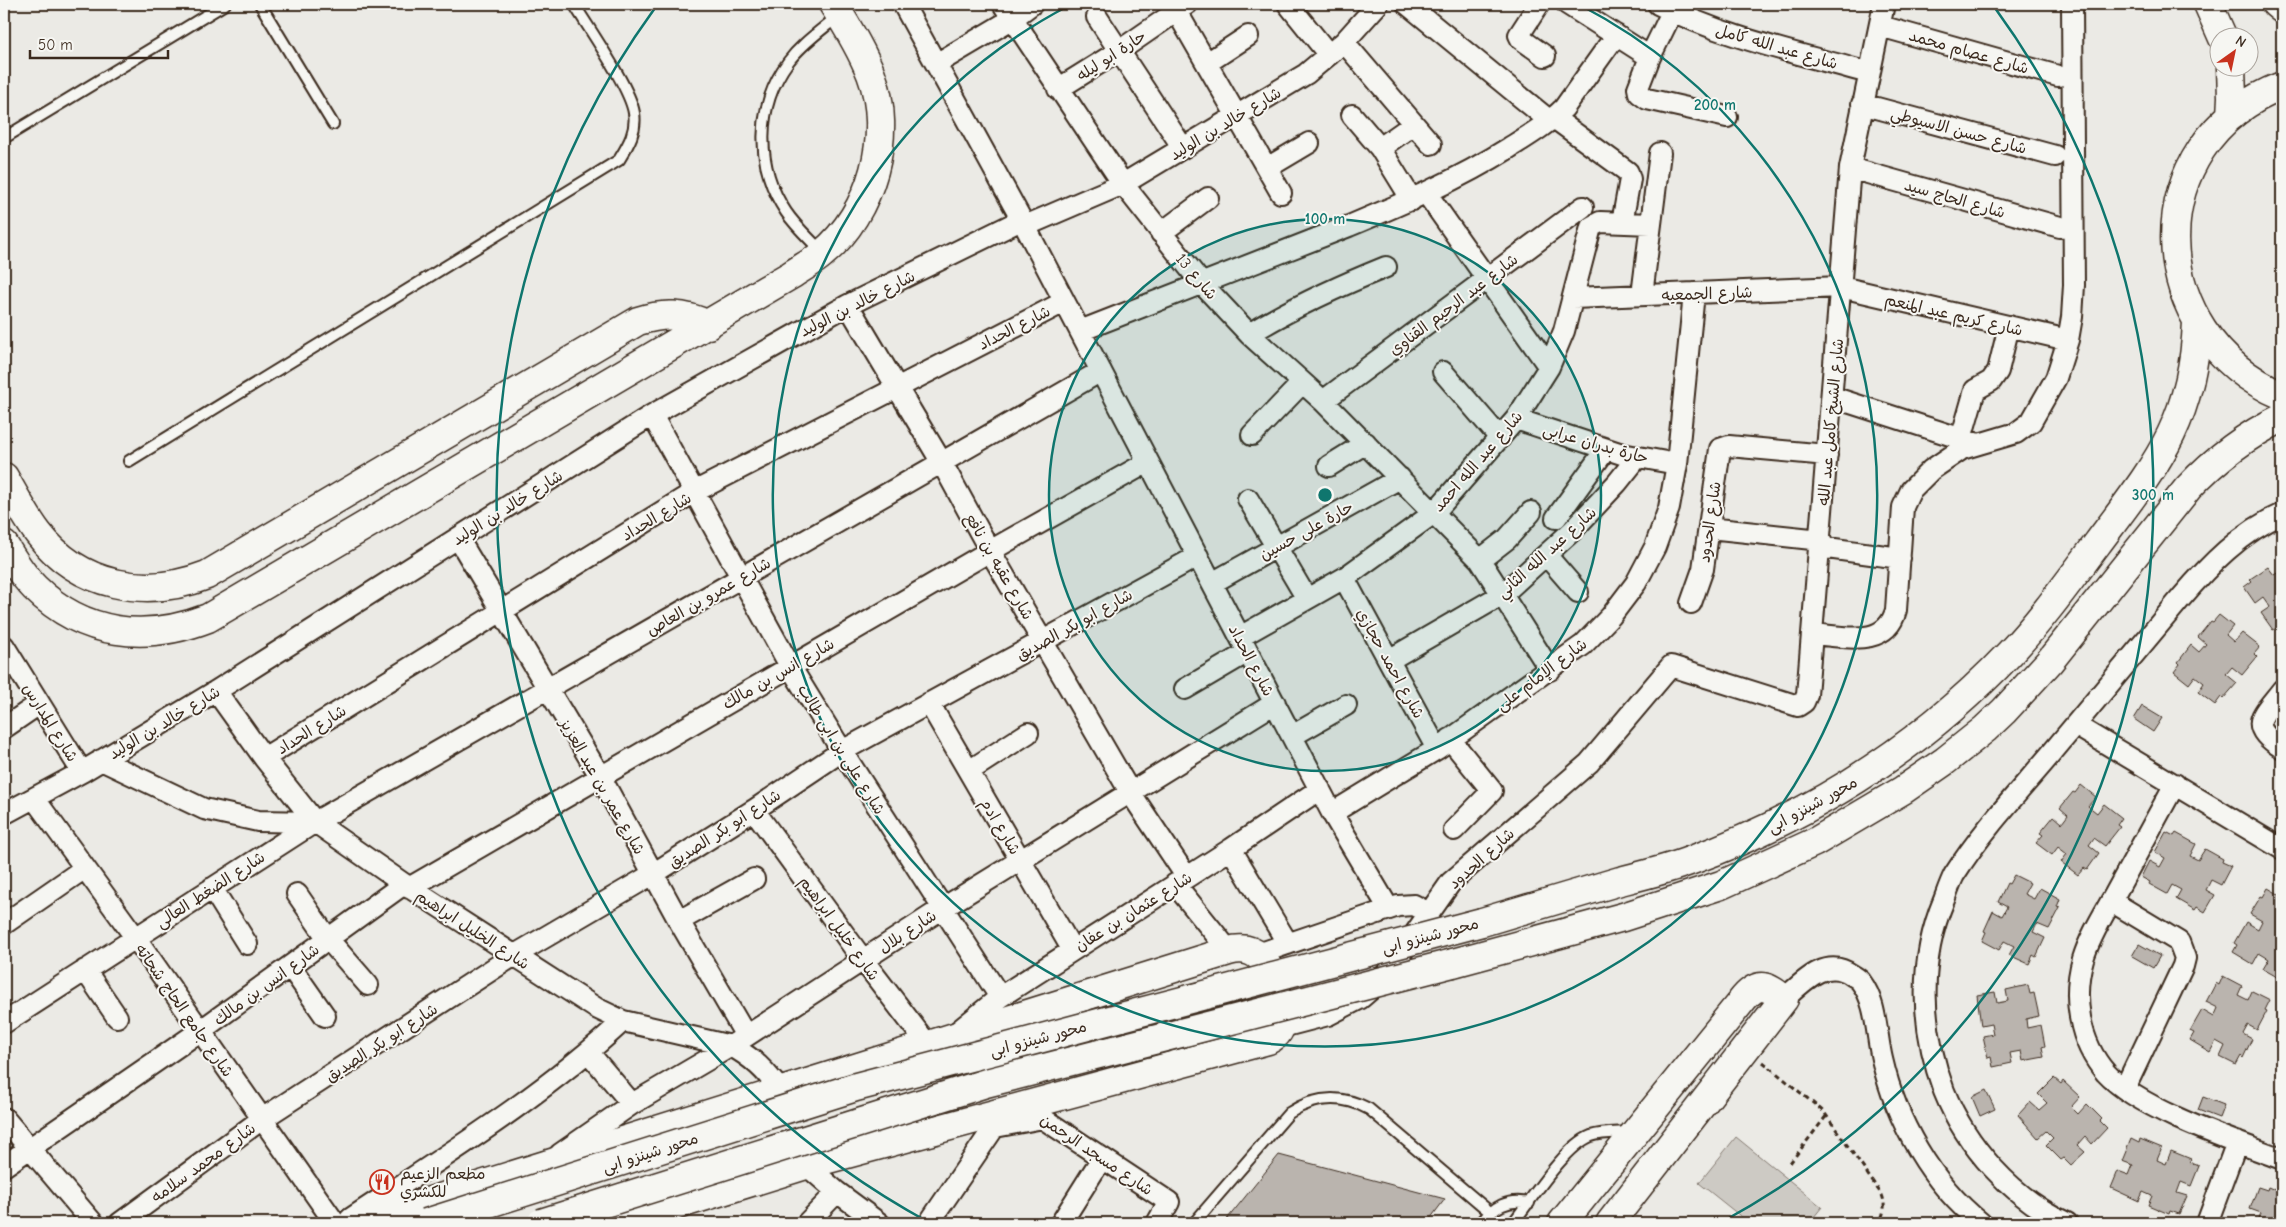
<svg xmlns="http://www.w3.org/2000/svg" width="2286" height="1227" font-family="'Comic Neue','Playpen Sans Arabic',sans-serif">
<rect width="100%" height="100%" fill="#ebeae5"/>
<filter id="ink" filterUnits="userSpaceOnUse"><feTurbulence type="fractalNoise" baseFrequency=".02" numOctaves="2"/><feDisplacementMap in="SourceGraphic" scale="10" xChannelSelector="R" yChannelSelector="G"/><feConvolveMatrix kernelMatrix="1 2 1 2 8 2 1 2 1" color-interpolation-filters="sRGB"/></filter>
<g filter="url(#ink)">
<path fill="#cdcac4" stroke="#847a71" d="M1736 1137 1822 1207 1809 1223H1749L1699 1183Z"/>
<path fill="#bab4ae" stroke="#3b2a1e" d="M2268 567 2274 575 2282 570V625L2273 630 2261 613 2270 607 2263 597 2255 603 2244 587 2252 581 2250 579Z
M2219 615 2233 626 2226 635 2234 642 2242 633 2260 647 2254 654 2257 657 2242 675 2232 667 2226 674 2237 683 2223 699 2221 697 2215 705 2198 692 2204 683 2195 676 2189 684 2174 672 2180 664 2178 662 2191 645 2199 652 2206 644 2198 637 2211 621 2213 622Z
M2142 706 2162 718 2153 732 2134 719Z
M2081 785 2096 797 2088 806 2097 813 2104 804 2122 818 2117 825 2120 827 2105 846 2094 838 2089 845 2099 853 2087 870 2084 868 2078 875 2061 862 2067 854 2058 847 2052 855 2036 843 2043 835 2040 833 2054 816 2062 823 2068 815 2060 808 2073 792 2075 793Z
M2166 832 2174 836 2176 833 2196 844 2190 856 2198 860 2205 849 2223 859 2222 862 2231 866 2221 885 2211 880 2206 890 2215 895 2205 912 2197 907 2195 910 2176 899 2181 890 2172 885 2167 894 2149 884 2150 882 2141 877 2149 861 2160 867 2165 858 2155 852Z
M2014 875 2030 883 2024 894 2034 899 2040 888 2060 899 2057 907 2060 908 2049 929 2037 924 2033 932 2045 938 2036 957 2033 955 2029 964 2009 955 2014 946 2004 941 1999 950 1982 941 1986 932 1984 931 1993 911 2002 916 2007 907 1998 902 2007 883 2009 884Z
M2268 888 2282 896V972L2279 978 2263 969 2269 959 2259 953 2253 964 2233 952 2237 945 2234 943 2246 922 2258 929 2262 921 2250 914 2261 896 2263 897Z
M2139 944 2160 956 2153 968 2132 956Z
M2223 976 2242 986 2238 995 2248 1000 2252 991 2270 1000 2265 1010 2267 1011 2257 1030 2248 1025 2243 1034 2252 1039 2243 1058 2241 1056 2236 1065 2220 1057 2225 1046 2216 1041 2210 1052 2190 1040 2194 1033 2190 1031 2202 1010 2214 1017 2218 1008 2206 1002 2216 983 2219 985Z
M2028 985 2030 994 2034 993 2039 1016 2026 1019 2027 1028 2041 1025 2045 1046 2042 1047 2044 1057 2023 1061 2021 1051 2010 1053 2012 1063 1993 1067 1991 1057 1988 1058 1983 1036 1993 1034 1991 1024 1981 1026 1977 995 1995 992 1997 1003 2008 1001 2006 990Z
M2054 1078 2061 1084 2063 1081 2080 1097 2071 1107 2078 1114 2087 1104 2102 1119 2100 1121 2107 1128 2092 1144 2085 1136 2077 1145 2085 1152 2071 1165 2064 1158 2061 1160 2046 1145 2053 1138 2046 1131 2038 1138 2018 1115 2030 1102 2039 1110 2047 1103 2038 1094Z
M1986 1090 1995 1109 1980 1116 1972 1097Z
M2203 1097 2224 1105 2219 1118 2198 1110Z
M2131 1139 2139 1143 2140 1139 2162 1148 2157 1160 2166 1164 2171 1151 2191 1159 2189 1162 2199 1166 2191 1186 2181 1182 2177 1193 2187 1196 2179 1214 2170 1211 2169 1214 2148 1205 2152 1196 2143 1192 2139 1201 2111 1188 2118 1171 2129 1175 2133 1165 2122 1161Z
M1279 1155 1445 1199 1427 1223H1224Z
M2258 1187 2267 1190 2268 1187 2282 1193V1223H2244L2246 1219 2257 1223 2261 1213 2250 1209Z"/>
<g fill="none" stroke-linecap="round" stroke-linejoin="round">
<defs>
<path id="lane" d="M260 4 333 124
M4 138 225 4
M822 252C810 239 796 227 786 212 755 166 756 106 788 62 802 43 822 30 839 15
M129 461 619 160C628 145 637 131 634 113 630 87 589 29 574 4
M1194 1223 1289 1113C1315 1096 1341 1094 1369 1109L1490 1212
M1481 1223C1494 1207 1508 1198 1529 1203
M1513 1223C1531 1200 1565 1146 1591 1136 1603 1132 1617 1133 1630 1132"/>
<path id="street" d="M903 4 1025 226 1332 813 1389 909
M1003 4 1123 184 1202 284 1249 334 1323 401 1480 560 1550 670
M1288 4 1329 55
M1407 4 1550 121
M1539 4 1519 35 1521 39 1545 56
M1567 4 1650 57
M1658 4C1724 38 1798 53 1869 73
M1676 4 1650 57 1638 88 1639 93 1647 99 1727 117
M1177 12 1281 193
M1097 17 1183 148
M1880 26 2058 76
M1344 42 1431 144
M1207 63 1248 36
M936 64 1012 19 1032 4
M1058 89 1119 51 1187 4
M1862 104 2055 156
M1352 115 1380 148 1412 200
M1554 118 1628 172 1630 179 1622 223
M1380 148 1414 124
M1267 168 1309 143
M1850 168 2060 227
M1427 194 1549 367
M1025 226 1123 184 1306 74 1344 42 1378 4
M1161 233 1208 198
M1642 295 1660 153
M1573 298 1841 287 2068 340
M848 305 942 463 990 551 1130 792 1186 876
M1080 331C1169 297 1259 262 1349 226 1404 203 1458 180 1509 148 1528 136 1548 124 1564 108L1616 35
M1249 334C1293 307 1339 286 1386 267
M1443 372 1500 438
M1832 397 1978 444
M1323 401 1583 207
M652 415 790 666 842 751 1000 997
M1516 419 1622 454 1677 464
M1252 435 1302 383
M1961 439 1975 390 1991 381 1998 371 2009 326
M1329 466 1366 443
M1248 499 1307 599
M1556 518 1606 449
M1709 528 1821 540
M458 538 600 776 679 921 746 1036
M1820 547 1900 558
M1546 555 1578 592
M1480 560 1507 539 1531 512
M1344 578 1437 749
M1212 583 1400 478
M1691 603 1703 569 1720 449 1729 446 1827 455
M1812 634C1843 636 1886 649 1896 610L1903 507 1911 490 1931 470 1962 449 2016 433 2031 422 2056 378 2068 340 2072 317 2074 285 2072 4
M1240 637 1344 578 1434 513 1516 419 1549 367 1564 331 1591 227 1600 222 1651 224
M4 646 82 772
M1389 660 1503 594 1571 532 1617 483 1637 458
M1185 689 1248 652
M2282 690C2261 717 2247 725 2282 748
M216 691 264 758 315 822 404 884 596 1008 623 1021 731 1046C752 1057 767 1071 780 1091
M929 703 1072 949
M2075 725 2282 849
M4 728 39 704
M1292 736 1346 705
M1450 739 1492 791 1454 830
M264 758 694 492 1064 302
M101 760 204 809 258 821 315 822
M969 771 1028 733
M2175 784C2155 821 2135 857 2115 894 2104 914 2090 936 2083 959 2072 997 2079 1042 2106 1073 2140 1110 2234 1141 2282 1159
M34 798 135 937 335 1223
M754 810 863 960 928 1045
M1332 813 1437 749 1583 645 1611 616 1636 583 1655 547 1669 508 1677 464 1694 293
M4 814 82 772 216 691 652 415 848 305 1021 220
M1231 849 1288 944
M1175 884 1229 951
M212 888 247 944
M409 888 990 551 1148 462
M297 894 328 939 368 985
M2111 901 2179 942 2185 958 2183 966 2125 1088
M679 921 754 879
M4 924 85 868
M1258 954 1398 906 1414 905 1429 913
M290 966 325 1016
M85 970 117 1017
M1784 999C1803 982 1826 956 1852 975 1855 977 1859 979 1861 982 1877 1003 1876 1034 1882 1059 1896 1121 1931 1183 1981 1223
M4 1023 315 822 1101 371
M1282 1027 1328 1015 1361 998 1375 986 1388 972 1451 882 1589 763 1671 666 1798 706 1804 702 1807 695 1850 168 1884 4
M956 1033 1000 997 1231 849 1320 789
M589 1053 632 1104
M1024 1106 1169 1202 1157 1223
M4 1118 93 1223
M995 1127 1043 1118
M560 1154 632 1104 731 1046 943 908 1275 703
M806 1165 837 1192 879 1223
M4 1166 200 1031 404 884
M350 1219C443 1157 540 1098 623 1021
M120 1223 262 1119 513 956 653 874 754 810 842 751 1198 556
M807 1223 837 1192
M929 1223 1006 1110
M1061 1223 1102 1158
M2067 1223C2012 1198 1966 1146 1944 1091 1921 1029 1918 962 1944 900 1947 892 1950 883 1954 875 1981 832 2017 794 2050 755 2093 703 2137 651 2181 598 2209 565 2241 532 2282 514
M2207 1223 2237 1142"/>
<path id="secondary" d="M4 477C15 496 25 516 38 533 79 587 146 599 207 575L638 321C663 313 684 313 708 325
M4 545C13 560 22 575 35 588 84 636 146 642 208 618L791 275C801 268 813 262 822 254 872 213 894 134 871 74 861 49 847 26 833 4
M360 1223 1229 951C1246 946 1259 952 1268 967 1274 988 1296 1027 1268 1040L806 1165 619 1223
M1562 1223 1744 998C1760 980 1768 987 1784 999L1610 1223"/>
<path id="primary" d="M2208 4 2223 38
M2276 4 2282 9
M2231 68 2232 97 2231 116
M2282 86C2137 142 2142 335 2282 395
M1482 922C1528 908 1574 895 1620 881 1644 875 1669 869 1692 860 1813 815 1921 747 2010 653 2042 619 2069 581 2097 544 2155 466 2193 423 2197 322
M1453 963 1623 917 1721 885 1815 842 1903 790 1945 761 1985 729 2004 711 2049 662 2188 488C2216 458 2245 436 2282 418"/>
</defs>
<use href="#lane" stroke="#3b2a1e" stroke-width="14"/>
<use href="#street" stroke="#3b2a1e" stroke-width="24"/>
<use href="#secondary" stroke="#3b2a1e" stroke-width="31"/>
<use href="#primary" stroke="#3b2a1e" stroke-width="31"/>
<path stroke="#3b2a1e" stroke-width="3" stroke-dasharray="5 4" stroke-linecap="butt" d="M1763 1062 1824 1112 1882 1195C1886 1205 1884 1214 1879 1223
M1790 1163 1827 1115"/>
<use href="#lane" stroke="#f6f6f2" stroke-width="10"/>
<use href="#street" stroke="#f6f6f2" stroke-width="20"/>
<use href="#secondary" stroke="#f6f6f2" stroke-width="28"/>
<use href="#primary" stroke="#f6f6f2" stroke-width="28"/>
<defs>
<path id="primary-bridge" d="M426 1223 856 1087 1482 922
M541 1223 986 1083 1453 963"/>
</defs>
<use href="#primary-bridge" stroke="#3b2a1e" stroke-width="31" stroke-linecap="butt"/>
<use href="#primary-bridge" stroke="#f6f6f2" stroke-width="28"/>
</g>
</g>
<circle cx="1325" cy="495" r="276" fill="#0f766e" fill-opacity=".12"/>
<g fill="none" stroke="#0f766e" stroke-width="2.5">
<circle cx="1325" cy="495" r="276"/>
<path d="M1580 5A552 552 0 1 1 1070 5"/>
<path d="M930 1223A828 828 0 0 1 655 8M1995 8A828 828 0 0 1 1720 1223"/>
</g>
<defs>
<symbol id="restaurant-ring" viewBox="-11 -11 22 22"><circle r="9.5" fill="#f6f6f2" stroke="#c8321e" stroke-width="1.5"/><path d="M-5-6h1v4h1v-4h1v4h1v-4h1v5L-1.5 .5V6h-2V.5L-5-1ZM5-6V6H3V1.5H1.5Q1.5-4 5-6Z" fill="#c8321e"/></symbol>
</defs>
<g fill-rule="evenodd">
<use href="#restaurant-ring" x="368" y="1168" width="28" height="28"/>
</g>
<g text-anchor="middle" stroke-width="4" stroke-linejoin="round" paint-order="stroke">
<g font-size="16" fill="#3b2a1e" stroke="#f6f6f2">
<text transform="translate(1777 46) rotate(16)" y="6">شارع عبد الله كامل</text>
<text transform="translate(1969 51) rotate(16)" y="6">شارع عصام محمد</text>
<text transform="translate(1111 55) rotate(-33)" y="6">حارة ابو ليله</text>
<text transform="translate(1225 123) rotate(-31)" y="6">شارع خالد بن الوليد</text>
<text transform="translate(1959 130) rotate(15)" y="6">شارع حسن الاسيوطي</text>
<text transform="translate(1955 198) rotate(16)" y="6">شارع الحاج سيد</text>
<text transform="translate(1197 276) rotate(50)" y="6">شارع 13</text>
<text transform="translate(1707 293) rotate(-2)" y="6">شارع الجمعيه</text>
<text transform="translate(857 303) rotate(-27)" y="6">شارع خالد بن الوليد</text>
<text transform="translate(1453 304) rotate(-37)" y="6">شارع عبد الرحيم القناوي</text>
<text transform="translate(1954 314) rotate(13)" y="6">شارع كريم عبد المنعم</text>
<text transform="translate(1014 327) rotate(-27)" y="6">شارع الحداد</text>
<text transform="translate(1830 422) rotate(-85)" y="6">شارع الشيخ كامل عبد الله</text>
<text transform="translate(1596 443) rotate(16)" y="6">حارة بدران عرابى</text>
<text transform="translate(1477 461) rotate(-49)" y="6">شارع عبد الله احمد</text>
<text transform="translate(507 507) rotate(-32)" y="6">شارع خالد بن الوليد</text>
<text transform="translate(656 516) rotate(-31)" y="6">شارع الحداد</text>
<text transform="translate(1709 522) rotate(-82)" y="6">شارع الحدود</text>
<text transform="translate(1306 530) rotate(-29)" y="6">حارة على حسين</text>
<text transform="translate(1546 552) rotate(-42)" y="6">شارع عبد الله الثاني</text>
<text transform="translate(1000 566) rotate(60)" y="6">شارع عقبه بن نافع</text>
<text transform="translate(708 596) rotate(-30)" y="6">شارع عمرو بن العاص</text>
<text transform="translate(1074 624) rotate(-29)" y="6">شارع ابو بكر الصديق</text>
<text transform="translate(1252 660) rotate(62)" y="6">شارع الحداد</text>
<text transform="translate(1391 663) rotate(61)" y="6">شارع احمد حجازي</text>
<text transform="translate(778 673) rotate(-30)" y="6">شارع انس بن مالك</text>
<text transform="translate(1541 674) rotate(-37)" y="6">شارع الإمام على</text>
<text transform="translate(51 722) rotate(58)" y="6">شارع المدارس</text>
<text transform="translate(164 722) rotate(-31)" y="6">شارع خالد بن الوليد</text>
<text transform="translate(311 729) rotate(-32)" y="6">شارع الحداد</text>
<text transform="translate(842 749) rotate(58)" y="6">شارع على بن ابى طالب</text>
<text transform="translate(603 786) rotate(60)" y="6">شارع عمر بن عبد العزيز</text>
<text transform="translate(1812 804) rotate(-29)" y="6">محور شينزو ابى</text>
<text transform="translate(1001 826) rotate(59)" y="6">شارع ادم</text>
<text transform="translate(724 828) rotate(-33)" y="6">شارع ابو بكر الصديق</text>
<text transform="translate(1481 858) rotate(-42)" y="6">شارع الحدود</text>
<text transform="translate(210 889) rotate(-33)" y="6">شارع الضغط العالى</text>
<text transform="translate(1133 911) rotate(-32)" y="6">شارع عثمان بن عفان</text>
<text transform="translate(840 928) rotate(54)" y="6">شارع خليل ابراهيم</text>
<text transform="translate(473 929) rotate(33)" y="6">شارع الخليل ابراهيم</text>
<text transform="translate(907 931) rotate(-33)" y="6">شارع بلال</text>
<text transform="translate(1430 935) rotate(-15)" y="6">محور شينزو ابى</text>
<text transform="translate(266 984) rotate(-36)" y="6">شارع انس بن مالك</text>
<text transform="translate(185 1010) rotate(55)" y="6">شارع جامع الحاج شحاته</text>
<text transform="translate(1038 1038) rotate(-15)" y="6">محور شينزو ابى</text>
<text transform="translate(381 1042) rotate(-33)" y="6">شارع ابو بكر الصديق</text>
<text transform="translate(650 1152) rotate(-18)" y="6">محور شينزو ابى</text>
<text transform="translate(1097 1154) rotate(34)" y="6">شارع مسجد الرحمن</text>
<text transform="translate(203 1162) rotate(-36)" y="6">شارع محمد سلامه</text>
</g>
<g font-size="16" fill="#3b2a1e" stroke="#f6f6f2" text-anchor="start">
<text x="400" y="1179">مطعم الزعيم<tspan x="400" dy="18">للكشري</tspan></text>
</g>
</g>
<circle cx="1325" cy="495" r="8" fill="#0f766e" stroke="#f6f6f2" stroke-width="2.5"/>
<g font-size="15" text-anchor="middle" font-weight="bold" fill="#0f766e" stroke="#f6f6f2" stroke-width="4" stroke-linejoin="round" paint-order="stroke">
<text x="1715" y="110">200 m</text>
<text x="1325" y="224">100 m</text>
<text x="2153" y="500">300 m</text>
</g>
<rect width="2286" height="1227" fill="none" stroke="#f6f6f2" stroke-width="20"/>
<rect x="10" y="10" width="2266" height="1207" fill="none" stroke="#3b2a1e" stroke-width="2" filter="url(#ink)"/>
<g transform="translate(2234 52) rotate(33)"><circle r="24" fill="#f6f6f2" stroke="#aba49d"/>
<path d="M0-4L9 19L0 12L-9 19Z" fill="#c8321e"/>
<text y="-8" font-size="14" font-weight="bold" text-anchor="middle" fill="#3b2a1e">N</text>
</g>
<path d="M30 50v8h138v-8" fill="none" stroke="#3b2a1e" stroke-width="2.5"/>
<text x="38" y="50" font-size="15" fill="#3b2a1e" stroke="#f6f6f2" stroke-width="4" paint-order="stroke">50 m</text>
</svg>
